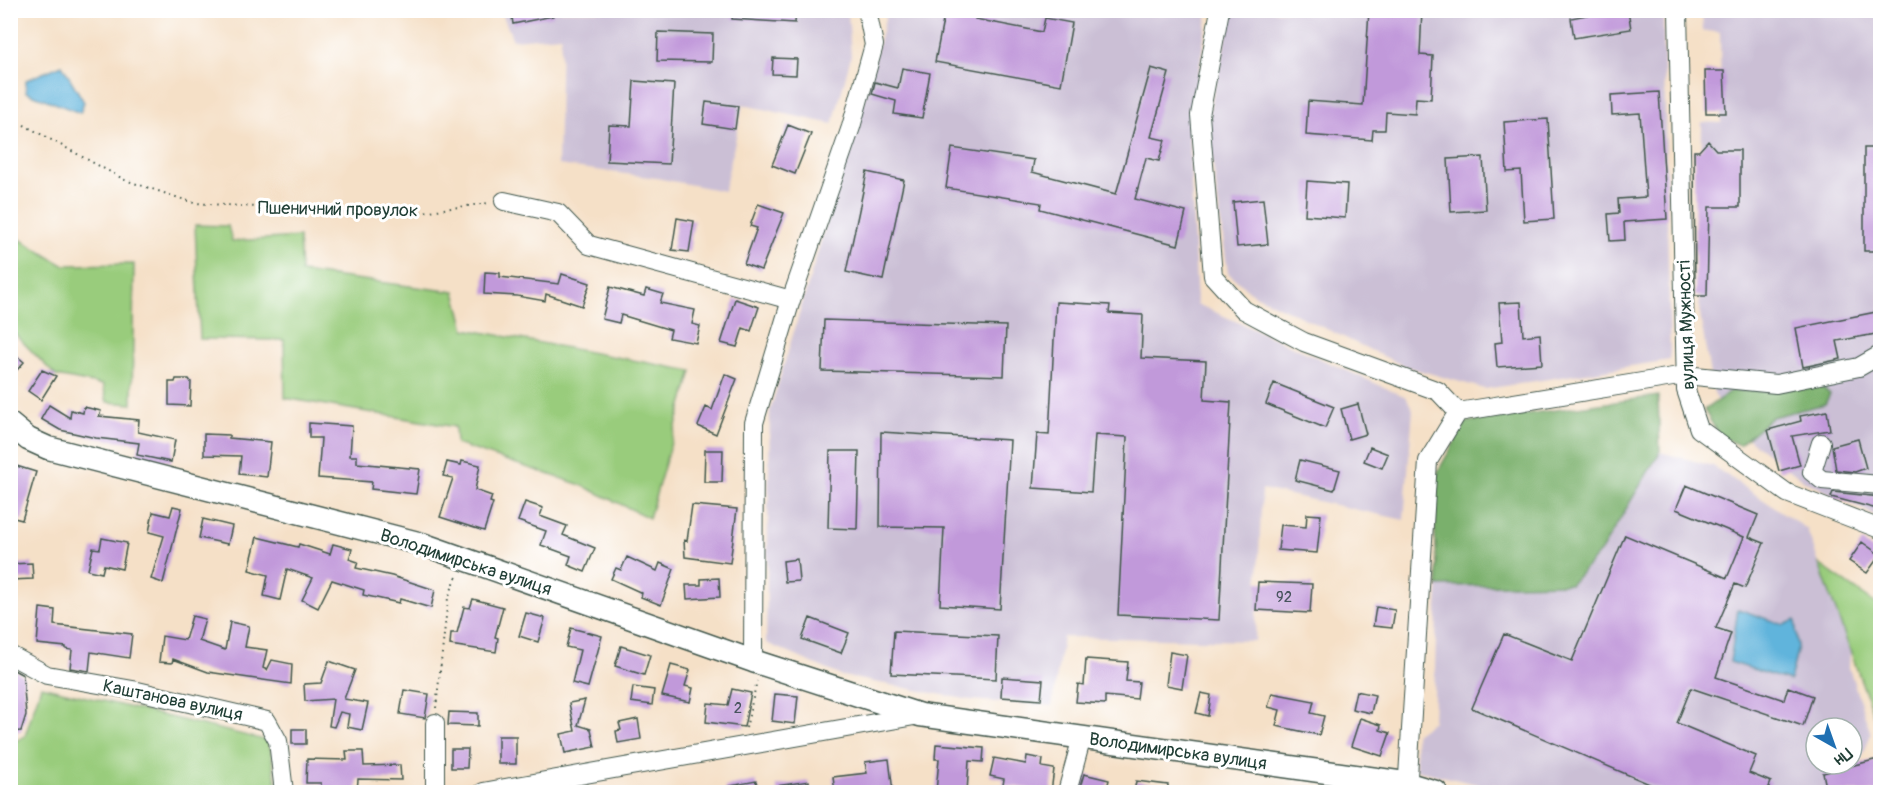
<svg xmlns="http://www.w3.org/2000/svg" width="1891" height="803" font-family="Pangolin,sans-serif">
<rect width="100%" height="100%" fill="#fff"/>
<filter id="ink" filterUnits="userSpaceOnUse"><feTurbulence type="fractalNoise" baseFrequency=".0167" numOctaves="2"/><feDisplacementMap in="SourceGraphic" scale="12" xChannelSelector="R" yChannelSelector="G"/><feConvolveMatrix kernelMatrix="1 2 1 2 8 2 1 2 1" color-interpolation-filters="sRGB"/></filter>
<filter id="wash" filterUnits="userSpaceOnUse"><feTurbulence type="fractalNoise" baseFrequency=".008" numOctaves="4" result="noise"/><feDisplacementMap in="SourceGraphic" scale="24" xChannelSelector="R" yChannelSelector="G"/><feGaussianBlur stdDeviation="1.35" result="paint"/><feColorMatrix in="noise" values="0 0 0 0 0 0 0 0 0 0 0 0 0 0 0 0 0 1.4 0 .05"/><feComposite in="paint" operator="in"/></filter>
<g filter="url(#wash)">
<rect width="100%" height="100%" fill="#f5e0c7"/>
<path fill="#cbbfd5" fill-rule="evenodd" d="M501 11H848L851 56 833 124 743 105 724 191 656 178 558 165 561 36 513 40Z
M887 11H1208L1189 140 1197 304 1406 397 1413 410 1404 520 1262 489 1255 641 1063 637 1052 706 970 700 842 676 766 643 770 411 866 92Z
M1232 11H1663L1670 360 1485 389 1404 366 1253 294 1228 273 1207 122Z
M1702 11H1880V518L1803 480 1723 420 1712 387 1699 308 1702 122 1721 123 1720 32 1703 31Z
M1660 452 1713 466 1807 529 1850 652 1849 668 1871 734 1856 774 1858 792H1510L1416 770 1415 734 1433 721 1438 586 1571 584 1601 551ZM1816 728H1852V764H1816Z"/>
<path fill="#99cc7c" stroke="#5c8458" stroke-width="1.5" d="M195 225 228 226 232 241 299 237 301 272 455 292 465 329 692 371 649 518 581 485 456 444 455 427 285 398 284 340 200 339Z
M11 234 63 265 134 264 132 404 107 402 103 385 56 376 11 330Z
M1819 564 1880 607V733Z
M41 686 269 741 278 792H11L10 744 25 736Z"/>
<path fill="#7ab06c" stroke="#4c7650" stroke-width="1.5" d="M1819 385 1830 394 1825 404 1772 417 1739 445 1720 437 1704 410 1731 391H1771Z
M1658 396 1660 452 1601 551 1571 584 1438 586 1435 531 1438 471 1466 422Z"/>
<path fill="#61b4dc" stroke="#407888" stroke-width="1.5" d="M62 65 84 102 80 113 26 92V80Z
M1738 609 1784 625 1795 620 1798 647 1790 681 1730 662Z"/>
<g id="blocks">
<path fill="#c199da" d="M511 10H552L553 16 513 24Z
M733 10H796L795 23 732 19Z
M945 10H977L975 19 1042 32 1045 18 1072 23 1061 85 935 62Z
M1369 10H1422L1420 55 1433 56 1431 99 1416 98 1415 114 1386 112 1385 130H1373L1372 140 1306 135 1308 101 1363 105Z
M1612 10H1628L1631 29 1574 38 1571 18Z
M658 32 713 34 712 62 657 61Z
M773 58 797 59 796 75 772 74Z
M902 68 930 73 922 118 894 114 896 101 872 94 875 82 898 88Z
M1151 68 1169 73 1151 137 1165 140 1159 161 1146 158 1135 199 1186 212 1178 245 1040 209 1041 203 946 188 952 148 1034 160 1032 172 1116 194Z
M1705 71H1724L1726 113H1706Z
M634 81 674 84 669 164 607 161 609 125 631 126Z
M1659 92 1667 219 1624 222 1625 240 1610 241 1608 214 1619 213 1618 199 1646 197 1640 113 1612 115 1611 95Z
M706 102 738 106 735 129 703 124Z
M1548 119 1554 219 1524 221 1521 171 1507 172 1504 122Z
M788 125 811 134 795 174 772 165Z
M1708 141 1716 150H1740V207H1709L1707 296H1695L1694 151H1699Z
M1864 148H1881V251H1864Z
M1483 157 1486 210 1451 212 1448 159Z
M867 172 904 180 883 280 846 272Z
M1307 181 1347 184 1345 218 1305 215Z
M1263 199 1268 244 1237 247 1233 202Z
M758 204 784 213 761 270 744 264 757 228 750 226Z
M677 218 694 221 689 252 672 250Z
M485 272 500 273V277L559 284 562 274 590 283 582 306 546 294 545 301 517 296 484 294Z
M610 287 644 296 646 289 663 294 660 303 695 310 692 324 700 326 696 343 669 338 671 330 621 315 619 323 602 319Z
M735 299 759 307 751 331 743 328 737 347 721 343Z
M1056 302 1110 305 1109 313 1143 315 1141 358 1206 361 1204 400 1231 402 1219 620 1118 615 1127 437 1095 435 1091 492 1033 488 1037 434 1049 435Z
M1521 302 1523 336 1540 334 1542 364 1497 367 1495 343 1502 342 1499 303Z
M1881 311V333L1837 341 1841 359 1803 367 1796 328Z
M824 320 1006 326 1004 376 822 371Z
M10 350 24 362 10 378Z
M42 370 56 376 41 400 28 391Z
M725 374 737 379 716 434 698 426 706 407 712 410Z
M176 379H189L191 382 190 406 169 405V382H175Z
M1274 383 1334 407 1325 428 1266 404Z
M1358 404 1366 434 1349 439 1341 409Z
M49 405 70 418 71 410 83 413 84 407 101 411 99 416 139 420 138 432 175 440 171 462 137 455 139 443 96 438 60 430 41 419Z
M1827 411 1830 430 1792 436 1800 465 1779 471 1768 430 1801 421 1800 416Z
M309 423 352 426 350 456H357V463L420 469 416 494 371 489 372 482 318 478 321 438H309Z
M881 432 1010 440 1000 609 940 605 944 528 880 527Z
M204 434 229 435V438L271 442 267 477 239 474 241 456 204 455Z
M1858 439 1866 468 1855 472 1836 470 1832 446Z
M1370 447 1388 454 1382 468 1364 461Z
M705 450H723L722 482H704Z
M830 451H859L857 529 828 528Z
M1300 460 1340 470 1334 490 1295 480Z
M462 461 480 465 475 490 492 496 490 502 493 503 484 531 440 517 453 478 443 476 447 462 461 465Z
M10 464 36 472 22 520 10 517Z
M1686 485 1758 515 1749 537 1764 543 1745 588 1735 584 1716 628 1731 633 1716 677 1784 700 1788 687 1813 696 1803 726 1691 688 1677 723 1756 756 1749 773 1771 782 1767 792H1668L1472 708 1504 634 1572 661 1625 535 1727 578 1744 537 1676 509Z
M1833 492 1881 497V510L1831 497Z
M525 502 543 508 540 516 567 526 563 535 595 548 585 572 568 565 571 556 541 545 546 531 518 521Z
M692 505 737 509 730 563 685 557 684 540 687 541Z
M173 506 182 508 163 583 151 579 164 536 149 532 153 512 170 516Z
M1307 514 1321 515 1317 553 1278 550 1281 525 1306 527Z
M203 519 232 526 228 544 199 538Z
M257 537 298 547 299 544 330 554 333 544 352 549 349 559 358 562 356 568 392 576 435 590 431 608 400 599 399 603 363 595 364 590 332 580 318 608 302 600 313 578 287 569 280 600 264 596 268 575 249 570Z
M102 538 127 543 122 569 104 565 102 573 88 570 93 548 100 549Z
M1862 542 1880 555 1867 573 1849 561Z
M627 557 657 571 660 563 674 569 661 605 641 597 642 593 611 579 616 568 621 570Z
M797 559 799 581 785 582 783 561Z
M32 563 33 579 10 580V564Z
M719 578 720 597 687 599 686 585H701V579Z
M1258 582 1312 584 1310 613 1256 610Z
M473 599 503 607 495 637 498 638 496 652 450 645 451 633H457L464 607 470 608Z
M1376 607 1395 610 1392 628 1373 626Z
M40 608 55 610 54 625 132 634 129 658 91 652 89 671 70 668 72 650 66 649V647L37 644Z
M526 613 545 618 538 642 519 636Z
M192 616 205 619 199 641 225 650 230 622 249 626 245 647 267 650 263 668 267 670 272 660 292 664 291 684 208 672 173 659 172 663 159 662 162 636 185 640Z
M810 618 849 633 841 653 802 639Z
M571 628 602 636 588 687 572 683 580 650 566 647Z
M894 631 998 636 996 679 891 674Z
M621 646 650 655 644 675 615 666Z
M1170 652 1187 655 1182 688 1166 685Z
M1086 659 1128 662 1126 681 1139 682 1137 699 1105 696V704L1076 702 1078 684 1084 685Z
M329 661 355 670 344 699 368 703 362 730 347 727 349 714 340 712 334 727 329 726 333 699 305 701 304 684 321 683Z
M671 665 690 670 685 686 693 688 690 702 662 696Z
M10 668 23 675 26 715 21 731 10 732Z
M1002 677 1043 680 1041 700 1001 697Z
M633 687 654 690 652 705 631 702Z
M732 689 751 693 744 727 706 722 708 703 728 705Z
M404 690 429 694 425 718 400 714Z
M1356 691 1375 695 1371 713 1352 709Z
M1201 693 1211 695 1208 716 1196 713Z
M1272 693 1314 701 1311 713 1324 716 1319 735 1276 726 1280 710 1268 707Z
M775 694 798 696 795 724 772 721Z
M585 700 578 725 591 729 595 747 565 753 561 734 575 731 569 703Z
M449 712 478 713V726L448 725Z
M1360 718 1381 725 1380 730 1390 733 1382 756 1351 746Z
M638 719 641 739 618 743 616 731 621 730 619 723Z
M292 729H306V744H292Z
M498 736H516V764H498Z
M936 744 984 748 983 762 969 761 967 792H936L939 759H935Z
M451 749H468L467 768H451Z
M346 751H363L364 766 400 765 401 780 358 779 357 792H343V789H321V783H306L307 759 347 760Z
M1027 756 1043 759 1042 767 1054 769 1051 792 1003 785 1004 779 990 776 994 758 1026 764Z
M889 759 893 792H835L833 777 867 773 865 762Z
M1878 759 1881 792H1827L1823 773Z
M1084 774 1109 780 1106 792 1080 787Z
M756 781 759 792H726L725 787Z
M809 781 810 792H777V786Z
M1136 781 1168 785V792H1134Z"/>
</g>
</g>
<g filter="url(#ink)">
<use href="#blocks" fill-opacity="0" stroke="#3f554a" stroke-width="1.5"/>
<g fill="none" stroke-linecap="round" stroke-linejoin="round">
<defs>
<path id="minor" d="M1220 10 1200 115 1213 276 1244 310 1304 342 1438 391 1458 412
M1678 10 1686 390 1699 429 1787 493 1880 529
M504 201 558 213 589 245 791 300
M1821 443 1812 472 1822 480 1880 485
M10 655 47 675 133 690 267 721 278 741 284 792
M753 661 754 423 791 300 851 127 874 45 867 10
M435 723V792
M483 792 920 715
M1067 792 1082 737
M1407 792 1428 461 1458 412 1685 375 1776 384 1859 367 1880 355"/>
<path id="major" d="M10 424 28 439 48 448 422 544 753 661 920 715 1405 783 1436 792"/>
</defs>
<use href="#minor" stroke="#3f554a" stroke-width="20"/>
<use href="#major" stroke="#3f554a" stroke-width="25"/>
<path stroke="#3f554a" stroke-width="2" stroke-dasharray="1.5 4.5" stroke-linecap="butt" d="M24 125 125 180 194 203 350 213H414L489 203
M436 708 448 598 457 576
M746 728 757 681"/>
<use href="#minor" stroke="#fff" stroke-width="18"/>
<use href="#major" stroke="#fff" stroke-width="22"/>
</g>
</g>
<g text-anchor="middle" stroke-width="6" stroke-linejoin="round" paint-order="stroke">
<g font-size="15" fill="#48545e">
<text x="1284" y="602">92</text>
<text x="738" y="713">2</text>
</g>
<g font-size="18" fill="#1f3d34" stroke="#fff">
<text transform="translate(338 209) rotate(1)" y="6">Пшеничний провулок</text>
<text transform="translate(1686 325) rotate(-92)" y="6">вулиця Мужності</text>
<text transform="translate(466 562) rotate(18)" y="6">Володимирська вулиця</text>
<text transform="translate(173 700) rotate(12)" y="6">Каштанова вулиця</text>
<text transform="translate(1178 751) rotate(8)" y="6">Володимирська вулиця</text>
</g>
</g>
<rect width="1891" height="803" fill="none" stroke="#fff" stroke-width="36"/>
<g transform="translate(1834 746) rotate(140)"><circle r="28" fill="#ffffff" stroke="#a5b1ae" stroke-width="1.5"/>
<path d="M0-4.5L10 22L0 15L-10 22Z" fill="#1f6fb2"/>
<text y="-9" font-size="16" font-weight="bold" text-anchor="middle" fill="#1f3d34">Пн</text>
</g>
</svg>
